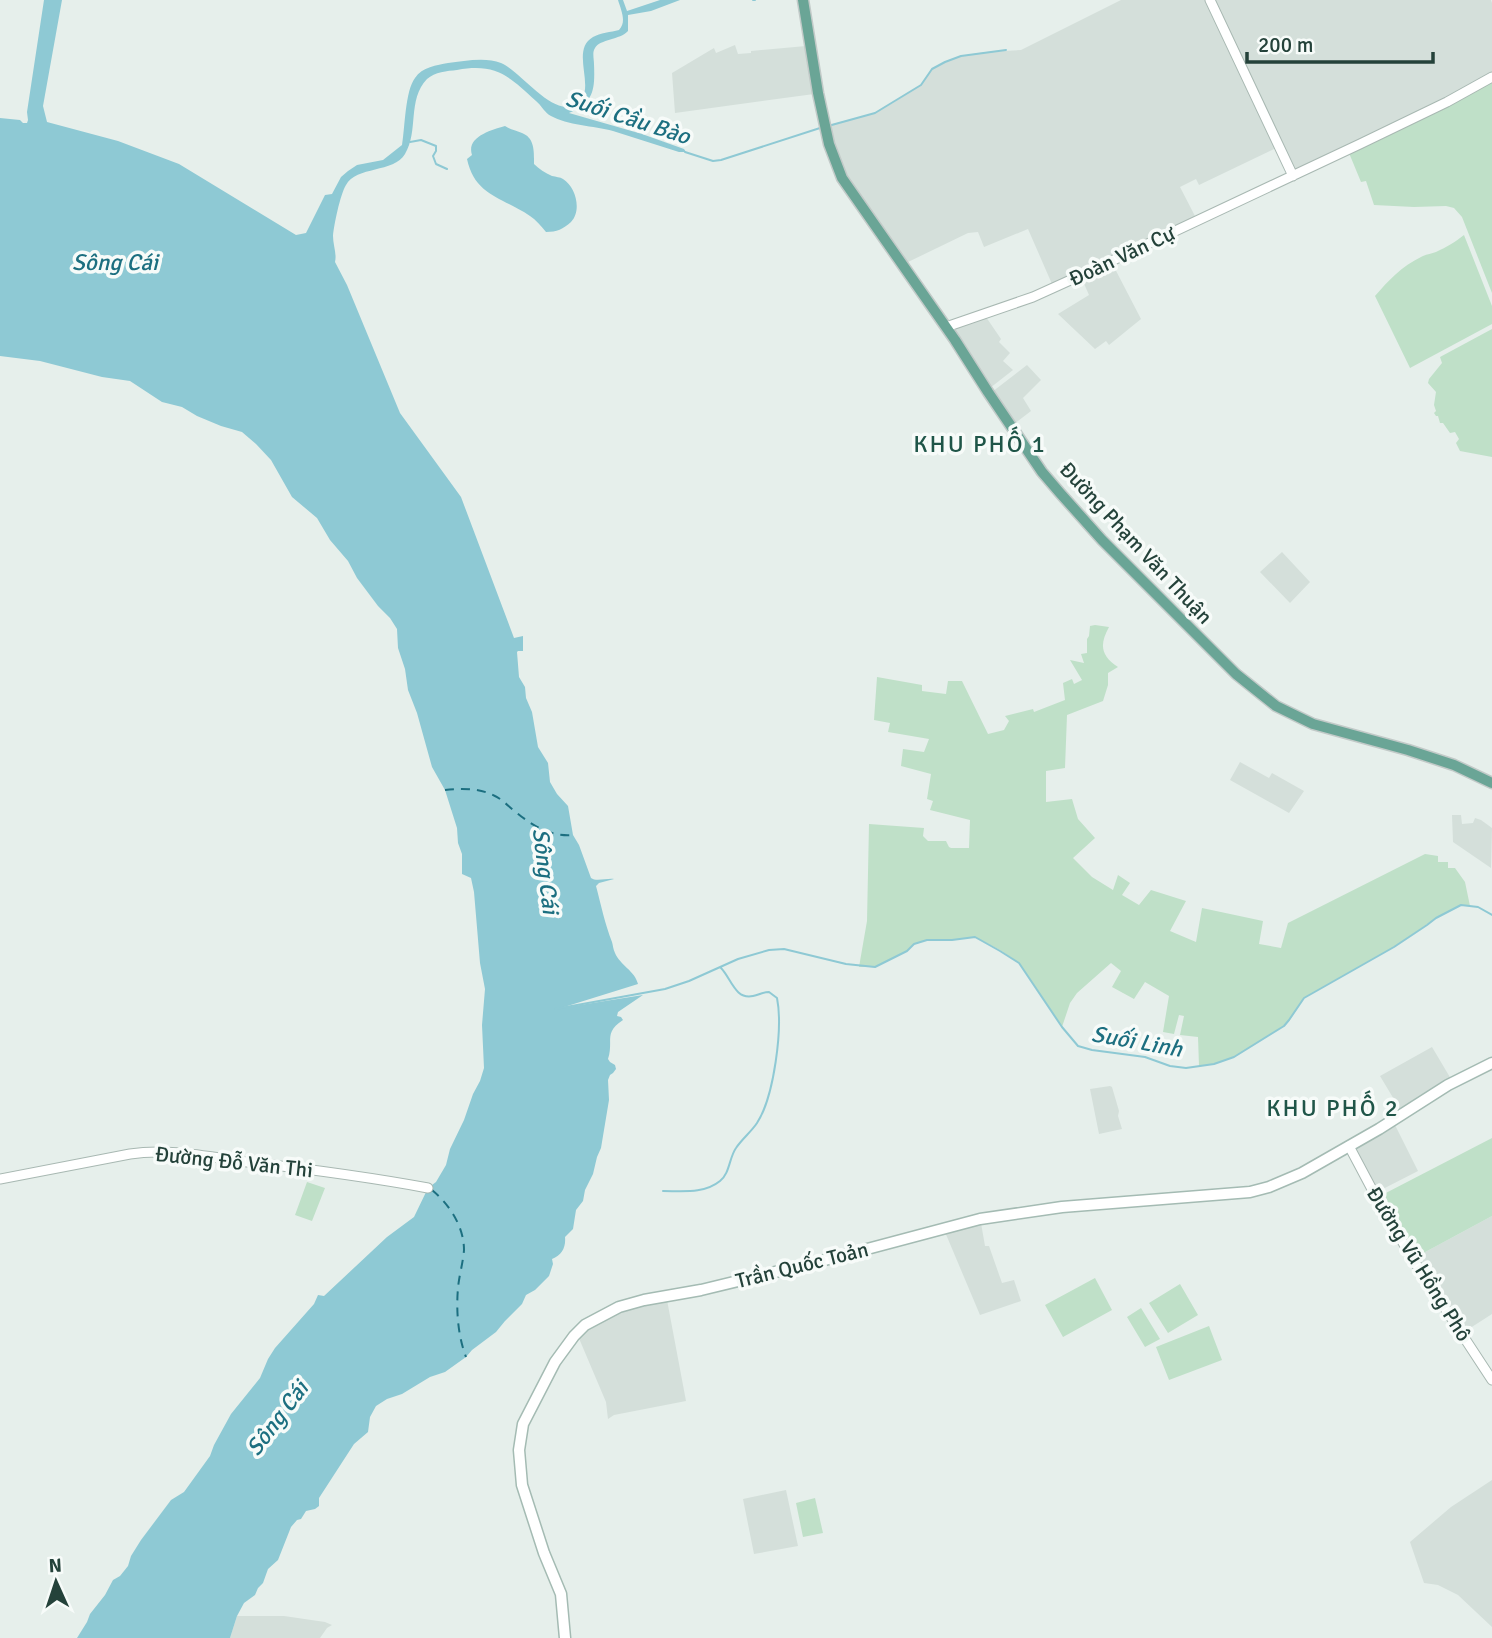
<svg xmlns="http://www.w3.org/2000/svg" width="1492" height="1638" font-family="Signika,sans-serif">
<rect width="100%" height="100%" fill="#e6efeb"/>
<path fill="#d4dfda" d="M1121 0H1206L1276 148 1199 185 1196 179 1180 187 1196 218 1052 284 1028 229 984 247 978 232 968 233 906 263 853 189 838 161 829 125 875 113 893 103 921 85 932 69 945 62 961 56 985 52 1021 50Z
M1214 0H1491L1492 3V72L1435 104 1295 171Z
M735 45 738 54 751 53V51L806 46 814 94 675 113 672 73 714 48 716 53Z
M1113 265 1141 319 1109 345 1106 341 1095 349 1058 314 1089 295 1082 279Z
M986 317 1001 339 999 342 1010 353 1003 361 1013 370 990 388 952 329Z
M1027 365 1041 380 1023 398 1031 411 1014 424 992 392Z
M1282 552 1310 582 1290 603 1260 572Z
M1240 762 1269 778 1272 773 1304 791 1289 813 1230 780Z
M1452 815H1461L1462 824 1473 823 1475 818 1481 820 1492 828 1491 868 1453 842Z
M1432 1047 1451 1079 1401 1111 1380 1076Z
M1110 1086 1112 1087 1119 1111 1118 1116 1122 1129 1099 1134 1090 1089Z
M1394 1123 1418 1171 1377 1192 1354 1148Z
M1492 1216V1314L1464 1332 1416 1257Z
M981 1223 985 1246H989L1002 1283 1014 1280 1021 1301 980 1315 945 1232Z
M667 1300 686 1401 614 1415 608 1419 606 1402 578 1336 587 1328 620 1310Z
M1492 1480V1627L1458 1595 1438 1585 1424 1583 1410 1542 1451 1507Z
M786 1490 798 1546 754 1554 743 1499Z
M237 1616H284L325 1622 332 1625 327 1628 320 1638H230Z"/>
<path fill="#bfe0c8" d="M1492 81V293L1462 217 1454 208 1446 206 1414 207 1374 205 1366 181 1361 182 1349 153Z
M1464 235 1492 306V324L1410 368 1375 296C1388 281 1402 266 1421 257 1426 254 1431 254 1436 252 1447 247 1455 242 1464 235Z
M1492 329V457L1460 451 1456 443 1459 439 1455 432 1450 433 1443 423H1440L1438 416H1436L1434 413 1436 411 1434 405 1436 392 1428 383 1429 379 1442 363 1440 357Z
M1095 625 1109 627C1099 645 1101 656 1118 667L1108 673V685L1103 701 1067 715 1065 768 1046 771V802L1072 799 1078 819 1095 838 1073 858 1092 877 1113 890 1118 875 1130 883 1122 895 1139 905 1151 890 1186 901 1170 931 1196 942 1202 908 1263 921 1259 944 1281 948 1288 923 1425 854 1438 856V862H1448V868H1455L1465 882 1470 906 1461 905 1436 918 1394 947 1304 998 1290 1020 1284 1026 1234 1057 1214 1064 1199 1066 1198 1037 1180 1035 1184 1016 1179 1015 1174 1034 1163 1032 1169 996 1145 982 1134 999 1112 987 1121 971 1111 963 1077 993 1070 1003 1062 1027 1019 963 1000 950 975 937 952 940H927L914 944 907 951 875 967H859L867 921 869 824 924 828 923 836 928 841H946L949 847 951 848H969L970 820 930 810 933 801 927 799 931 774 901 766 903 749 924 752 929 739 888 732 890 723 874 720 877 677 922 685V691L946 694 948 681H962L988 734 1004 730 1009 721 1005 716 1033 709 1034 712 1065 700 1063 683 1072 679 1074 684 1082 680 1070 660 1084 663 1081 654 1087 653V639L1089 636 1090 626Z
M1492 1138V1216L1416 1257 1380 1196Z
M307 1182 325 1188 312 1221 295 1215Z
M1095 1278 1112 1310 1063 1337 1045 1305Z
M1180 1284 1198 1315 1168 1333 1149 1303Z
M1141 1308 1160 1339 1145 1347 1127 1317Z
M1209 1326 1222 1360 1169 1380 1156 1347Z
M815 1498 823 1533 803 1537 796 1503Z"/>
<path fill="#8ec9d4" d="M44 0H62L43 106 47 122 118 141 179 164 296 235 306 233 325 195 332 194 341 177 348 171 357 165 383 160 402 145C405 128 405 91 415 78 422 67 437 65 448 63 464 61 486 57 501 63 521 72 550 113 571 106 603 96 567 52 593 37 600 33 611 32 619 30 627 22 621 10 618 0H623L627 11 660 0H680L651 11 628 15V31C620 40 600 39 595 48 592 52 594 59 594 64 595 90 594 102 569 113L642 134 684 149 686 152H679C657 145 635 138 613 131 594 126 567 125 551 116 545 113 541 105 536 101 509 76 496 63 457 70 447 71 435 72 427 79 407 100 419 131 405 154 394 173 356 166 346 185 340 195 334 225 333 236 333 245 337 254 335 262L347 285 400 413 461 497 514 638 523 636V651H518L517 652 519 677 525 687 526 698 532 712 538 747 548 763 550 782 557 794 568 806 573 835 579 845 591 878C596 882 607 878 614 879L599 883 596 886C601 905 605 924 612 942 613 945 613 949 615 953 620 965 635 971 638 984L561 1008 643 995 618 1012 617 1016 621 1017 623 1020C603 1033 614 1041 608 1059L610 1062 615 1065 616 1069 613 1073 610 1075 608 1080 609 1100 601 1148 597 1157 593 1174 585 1190 583 1201 576 1210 573 1229 565 1237C566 1247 562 1255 552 1259L553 1264 549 1276 535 1290 526 1295 522 1304 505 1321 496 1332 472 1350 466 1357 445 1372 430 1377 402 1394 387 1399 376 1406 370 1417 368 1432 354 1444 319 1498V1506L315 1509 306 1511 301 1519 297 1520 291 1527 278 1560 268 1569 263 1583 258 1588 255 1595 244 1603 237 1616 230 1638H77L87 1622 90 1614 105 1595 113 1580 120 1576 128 1566 131 1556 141 1540 171 1500 184 1492 210 1456 214 1445 231 1414 260 1378 268 1359 275 1348 314 1304 318 1295 324 1296 387 1237 414 1217 428 1188 436 1182 446 1165 450 1149 464 1120 473 1094 480 1081 484 1068 482 1025 485 989 480 963 474 892 471 878 462 874V854L458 843 457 828 445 790 432 767 417 713 408 690 405 669 398 648 397 629 390 618 378 606 357 578 348 561 330 540 317 518 292 497 271 460 256 444 242 432 221 426 197 416 182 407 162 402 130 381 102 377 40 361 0 356V118L20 120 23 123H27L28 120 27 112Z
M505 126C511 130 515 130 522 133 535 138 534 152 534 164 539 169 545 173 552 176 556 177 560 177 563 179 576 187 582 211 571 222 563 229 557 232 546 232 541 226 536 220 530 216 502 197 475 196 467 159L472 155C466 137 491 130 505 126Z"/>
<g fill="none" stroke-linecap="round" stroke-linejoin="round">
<path stroke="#8ec9d4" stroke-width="2" d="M753 0H755
M828 126 875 113 921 85 932 69 945 62 961 56 1006 50
M410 142 421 140 436 146V151L433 156 436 164 447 169
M685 152 713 161 721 160 820 128
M555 1009 665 989 689 981 738 959 769 950 784 949 846 964 875 967 907 951 914 944 927 940H952L975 937 1000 951 1019 963 1062 1027 1078 1046 1092 1050 1145 1057 1170 1066 1186 1068 1214 1064 1234 1057 1284 1026 1289 1020 1304 998 1394 947 1427 925 1436 918 1461 905 1478 907 1492 915
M663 1191C683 1191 704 1194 720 1181 730 1173 729 1158 736 1148 742 1139 751 1132 757 1123 774 1097 783 1028 777 998L769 992C763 992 759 995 753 996 735 1000 731 978 721 968"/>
<path stroke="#1c6f80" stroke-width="2" stroke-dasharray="9 7" stroke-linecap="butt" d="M445 790C461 788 480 788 495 796 503 800 509 807 517 813 533 826 551 837 573 835
M432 1190C450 1205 464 1227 464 1250 463 1263 459 1276 458 1288 456 1311 458 1336 466 1357"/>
<defs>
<path id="tertiary" d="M1210 0 1293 176
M946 327 1033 297 1086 273 1360 144 1447 102 1492 77
M1349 1146 1375 1195 1412 1258 1492 1380
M0 1179 130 1154C169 1148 209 1157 247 1162 308 1169 368 1177 428 1188"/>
<path id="secondary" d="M565 1638 561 1594 544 1553 522 1485 519 1450 523 1424 555 1362 574 1336 585 1325 619 1307 644 1300 701 1290 837 1257 980 1219 1062 1207 1250 1192 1269 1187 1302 1173 1379 1129 1448 1085 1492 1063"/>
<path id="primary" d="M803 0 818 93 829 144 842 178 955 340 988 392 1042 472 1060 493 1102 540 1236 674 1276 706 1313 724 1408 750 1454 765 1492 783"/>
</defs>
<use href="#tertiary" stroke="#a8b8b2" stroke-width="11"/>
<use href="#secondary" stroke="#a4bbb3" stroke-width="13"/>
<use href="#primary" stroke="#c2cac8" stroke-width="13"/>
<use href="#tertiary" stroke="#fff" stroke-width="9"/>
<use href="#secondary" stroke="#fff" stroke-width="10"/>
<use href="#primary" stroke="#6aa596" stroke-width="10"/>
</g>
<g text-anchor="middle" stroke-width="7" stroke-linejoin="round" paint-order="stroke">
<g font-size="21" fill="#24423a" stroke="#f7fbf9">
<text transform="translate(1122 256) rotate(-25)" y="7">Đoàn Văn Cự</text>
<text transform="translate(1136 543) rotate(47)" y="7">Đường Phạm Văn Thuận</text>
<text transform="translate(234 1162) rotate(6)" y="7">Đường Đỗ Văn Thi</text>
<text transform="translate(1419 1264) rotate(58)" y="7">Đường Vũ Hồng Phô</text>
<text transform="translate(802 1265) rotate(-14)" y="7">Trần Quốc Toản</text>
</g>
<g font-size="23" font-style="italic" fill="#1c6f80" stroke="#f7fbf9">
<text transform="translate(628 117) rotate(18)" y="8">Suối Cầu Bào</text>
<text x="115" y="270">Sông Cái</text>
<text transform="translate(546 871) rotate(83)" y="8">Sông Cái</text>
<text transform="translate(1137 1041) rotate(10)" y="8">Suối Linh</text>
<text transform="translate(277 1418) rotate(-53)" y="8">Sông Cái</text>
</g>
<g font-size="24" letter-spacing="2" fill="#1f5548" stroke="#f7fbf9">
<text x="980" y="452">KHU PHỐ 1</text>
<text x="1333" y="1116">KHU PHỐ 2</text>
</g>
</g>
<g transform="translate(56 1582) rotate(357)" stroke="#f7fbf9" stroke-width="5" paint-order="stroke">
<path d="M0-5L12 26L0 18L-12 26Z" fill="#24423a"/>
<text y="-10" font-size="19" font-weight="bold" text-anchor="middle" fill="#24423a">N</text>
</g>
<path d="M1247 52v10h186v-10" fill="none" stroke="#24423a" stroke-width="3.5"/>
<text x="1258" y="52" font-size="21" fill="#24423a" stroke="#f7fbf9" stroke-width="5" paint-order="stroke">200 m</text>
</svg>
